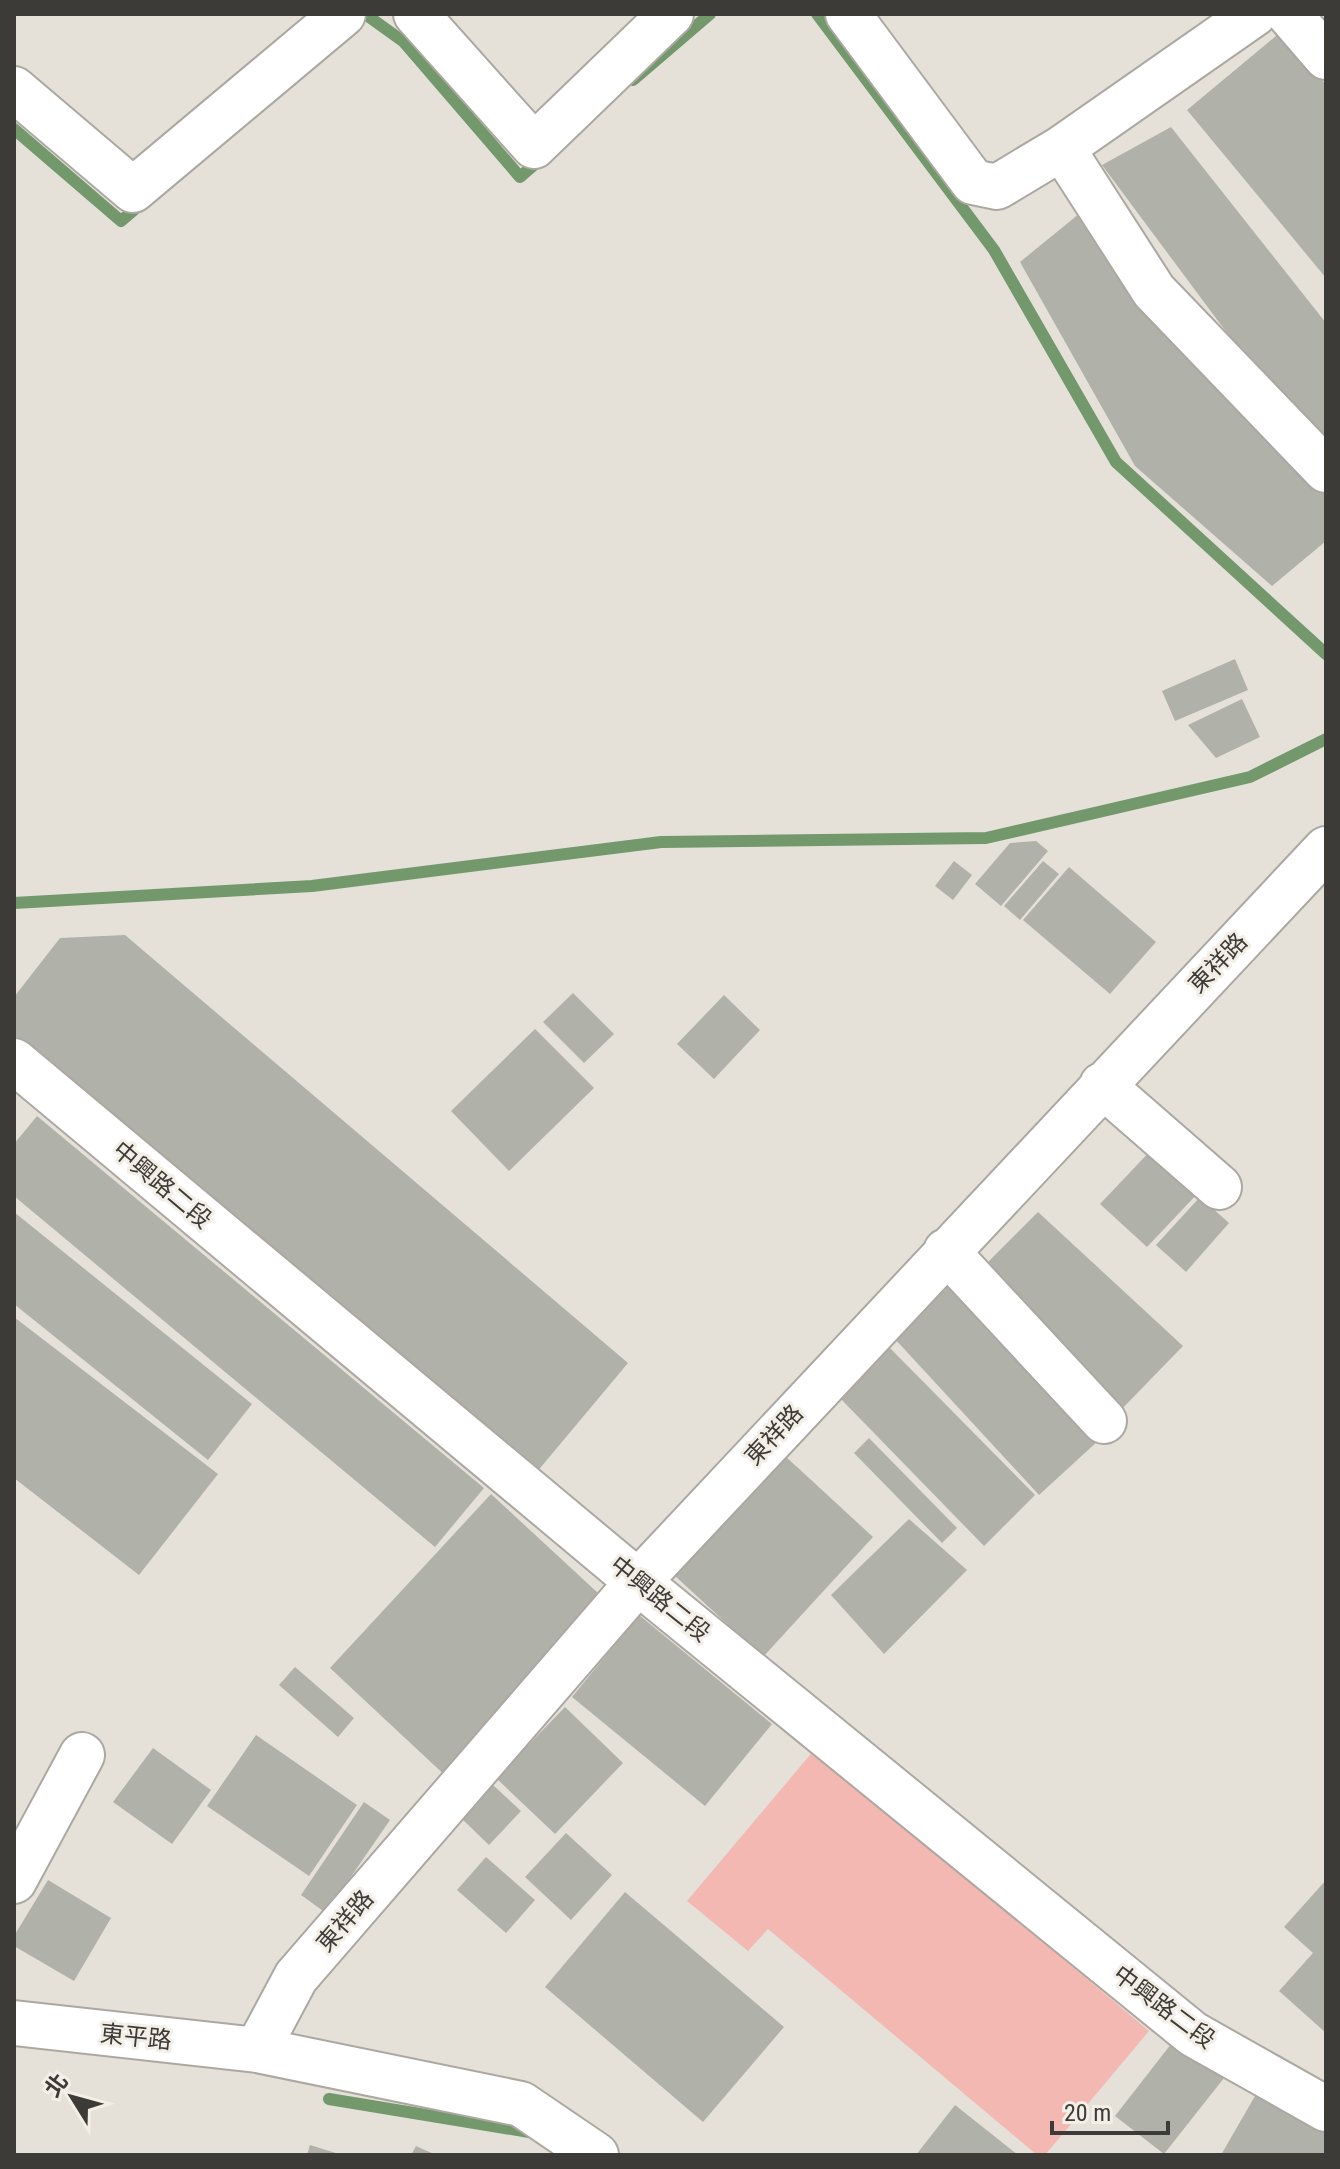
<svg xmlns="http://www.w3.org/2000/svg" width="1340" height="2169" font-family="'Roboto Condensed','Noto Sans TC',sans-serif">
<rect width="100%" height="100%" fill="#e5e1d9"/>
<path fill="#f3b8b1" d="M815 1749 1149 2031 1045 2155H1037L768 1929 748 1951 687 1901Z"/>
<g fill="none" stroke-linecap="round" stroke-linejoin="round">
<path stroke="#72986c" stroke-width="12" d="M365 14 404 42 520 177 543 157
M817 14 994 250 1116 462 1326 654
M633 80 710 14
M14 129 121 221 142 203
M14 903 312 886 661 842 986 838 1250 777 1326 739
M329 2099 535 2133"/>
</g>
<path fill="#b0b1a9" d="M1282 31 1326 85V278L1187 110Z
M1171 127 1326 323V445L1259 376 1102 165Z
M1085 209 1136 289 1326 493V541L1272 586 1135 466 1020 262Z
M1235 659 1248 690 1175 721 1162 691Z
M1242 699 1260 737 1216 758 1188 725Z
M1036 841 1048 851 1001 906 975 884 1010 843Z
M954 861 972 875 953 900 935 886Z
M1043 861 1059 874 1020 920 1004 906Z
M1069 867 1156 942 1110 994 1023 920Z
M125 935 628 1363 536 1473 14 1035V997L60 938Z
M573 993 614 1034 584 1063 543 1022Z
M724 995 760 1030 714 1079 677 1044Z
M535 1029 594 1088 509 1171 451 1111Z
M37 1116 484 1488 435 1547 14 1196V1144Z
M1154 1147 1200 1191 1147 1247 1100 1204Z
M1200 1197 1229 1223 1186 1272 1156 1245Z
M14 1212 252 1404 208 1460 14 1304Z
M1038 1212 1183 1346 1116 1415 981 1269Z
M953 1282 1099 1440 1039 1495 894 1338Z
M14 1317 218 1474 139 1575 14 1478Z
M888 1346 1035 1495 984 1546 838 1396Z
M869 1438 957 1528 942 1543 854 1453Z
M784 1455 873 1537 763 1657 674 1575Z
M491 1494 612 1606 450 1780 330 1668Z
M909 1519 967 1570 884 1654 831 1595Z
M639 1615 772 1724 705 1806 572 1697Z
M295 1667 354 1718 338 1737 279 1685Z
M565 1707 623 1763 555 1834 496 1778Z
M256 1735 357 1805 309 1876 207 1806Z
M153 1748 211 1790 172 1844 113 1802Z
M493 1785 521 1811 489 1845 461 1818Z
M364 1802 390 1820 326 1913 301 1895Z
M566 1833 612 1875 571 1920 525 1877Z
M486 1857 535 1900 506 1933 457 1890Z
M48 1880 111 1918 74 1981 14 1946V1936Z
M1326 1880V2033L1279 1991 1313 1953 1284 1927Z
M625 1892 784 2027 703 2122 545 1987Z
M1175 2039 1224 2078 1164 2154 1115 2116Z
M1259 2089 1326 2127V2155H1221Z
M955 2105 1018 2155H916Z
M310 2145 339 2154V2155H307Z
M416 2146 436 2155H411Z"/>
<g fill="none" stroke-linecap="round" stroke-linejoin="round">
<defs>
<path id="minor" d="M416 14 534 146 671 14
M848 14 973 182 997 187 1062 148 1254 14
M1289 14 1326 57
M14 89 133 190 343 14
M1062 148 1154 291 1326 470
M14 1061 638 1582 1193 2034 1326 2109
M1102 1085 1219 1187
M946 1251 1104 1421
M14 1881 82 1755
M14 2023 257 2050 521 2104 596 2155
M257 2050 296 1977 638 1582 1326 849"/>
</defs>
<use href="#minor" stroke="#aca8a1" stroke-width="48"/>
<use href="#minor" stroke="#fff" stroke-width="44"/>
</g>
<g text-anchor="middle" stroke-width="6" stroke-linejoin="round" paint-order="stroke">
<g font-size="24" fill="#3d3b38" stroke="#f3eee6">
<text transform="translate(1218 963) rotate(-46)" y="8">東祥路</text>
<text transform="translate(162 1185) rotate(40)" y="8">中興路二段</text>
<text transform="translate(774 1435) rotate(-47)" y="8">東祥路</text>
<text transform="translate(660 1599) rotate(39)" y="8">中興路二段</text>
<text transform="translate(345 1921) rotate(-49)" y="8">東祥路</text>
<text transform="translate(1164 2007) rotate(37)" y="8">中興路二段</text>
<text transform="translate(136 2037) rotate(6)" y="8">東平路</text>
</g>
</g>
<rect width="1340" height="2169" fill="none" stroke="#3d3b38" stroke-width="32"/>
<g transform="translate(72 2097) rotate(307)" stroke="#f3eee6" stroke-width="6" paint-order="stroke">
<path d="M0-6L14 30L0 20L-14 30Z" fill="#3d3b38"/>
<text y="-12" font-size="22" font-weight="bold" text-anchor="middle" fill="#3d3b38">北</text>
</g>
<path d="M1052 2121v12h116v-12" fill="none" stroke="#3d3b38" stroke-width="4"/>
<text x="1064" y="2121" font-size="24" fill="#3d3b38" stroke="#f3eee6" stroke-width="6" paint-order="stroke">20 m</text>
</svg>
